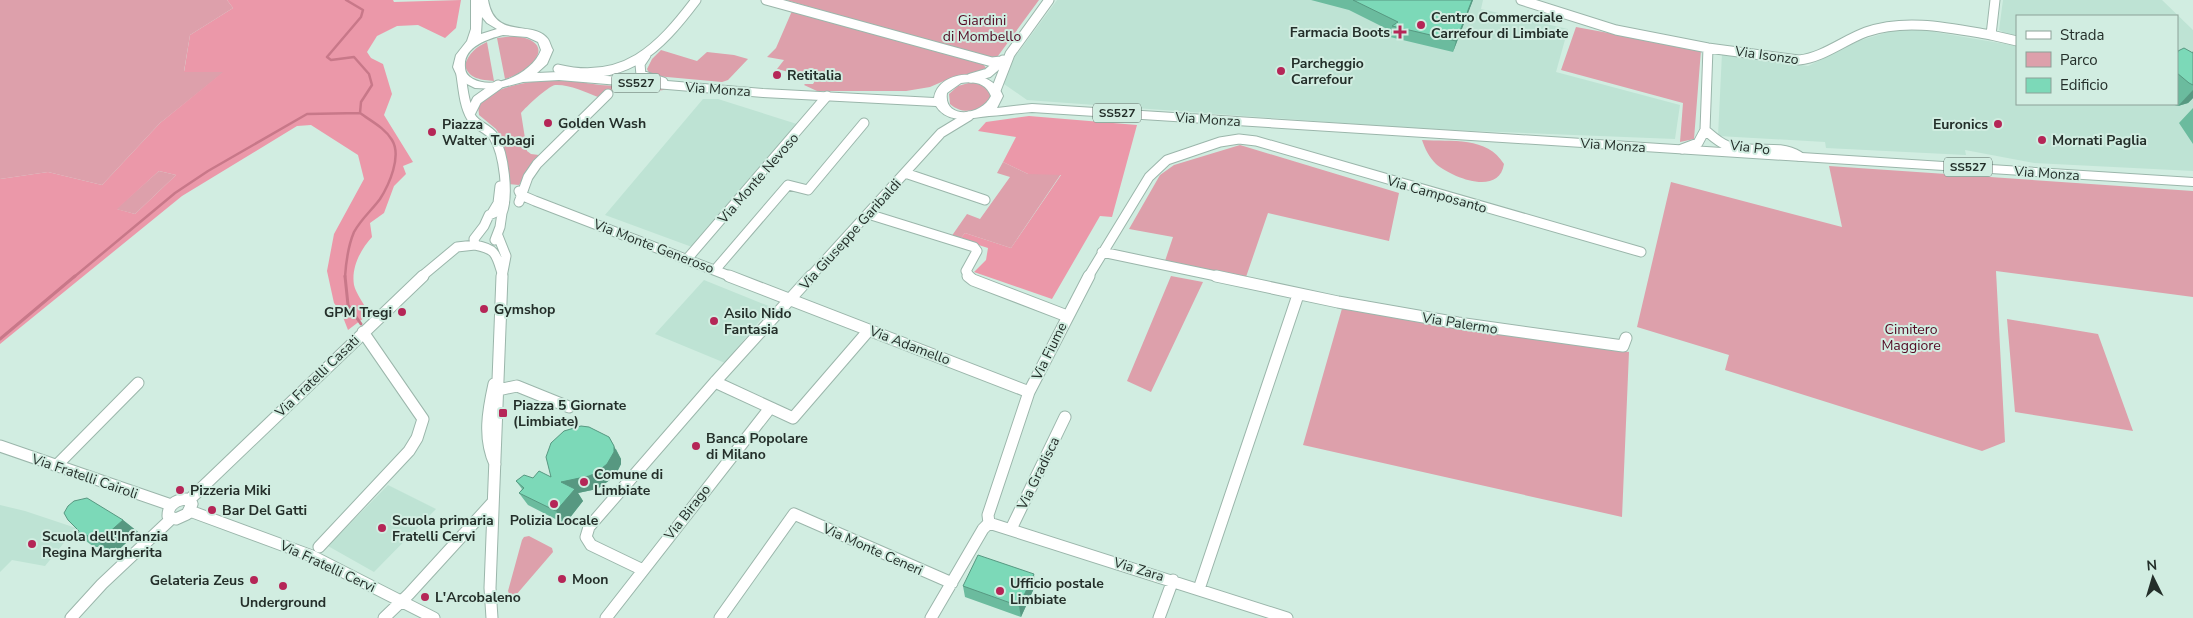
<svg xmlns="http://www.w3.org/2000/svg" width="2193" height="618" font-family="'Nunito Sans',sans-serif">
<rect width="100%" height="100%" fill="#d1ede1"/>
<path fill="#bee3d4" d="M1057 0H1483L1481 9 1568 29 1556 72 1680 105 1675 139 1422 129 1027 100 1004 84 1006 69Z
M2003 0H2162L2193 30V51H2177V16H2017V38L2012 37 1999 30Z
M1930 29 1935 32 2017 46V104H2177L2193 59V171L2034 163 1965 150 1966 155 1826 148 1825 142 1718 136 1722 53 1808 66 1858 41 1895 30Z
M703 99H718L800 125 692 247 605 215Z
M704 280 771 307 725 363 655 334Z
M388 485 436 509 374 572 328 546Z
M0 505 25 511 76 528 45 566 12 560 0 572Z"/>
<path fill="#dda0ab" d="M0 0H227L233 8 190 35 184 71 224 72 160 123 102 185 48 172 0 179Z
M786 0H1039L995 60Z
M792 11 983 64 986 68 973 74 953 77 930 87 906 91H817L804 85 805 84H813L816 79 777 69 784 60 767 57 776 48Z
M1576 27 1701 50 1694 139 1680 142 1683 103 1561 70Z
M515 36C560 42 531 72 505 79L497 38Z
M487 42 494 81C482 80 468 79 465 65 469 53 476 47 487 42Z
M661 50 697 61 707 52 734 55 748 59 728 80 722 82 656 76 649 73 647 69 652 59Z
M558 79 600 85 670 89 650 92 608 91 598 97C586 92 568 84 555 85 547 87 526 107 521 113L527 151 531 154 539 155 519 185 508 184 502 138 496 129 479 115 478 105C492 85 535 81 558 79Z
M972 82 985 86 992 94 988 104C975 111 963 115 950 104L949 94 958 86Z
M1422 140C1452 142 1487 136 1504 164 1499 197 1451 177 1436 164 1429 157 1425 149 1422 140Z
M1240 145 1399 193 1389 241 1268 213 1246 277 1165 261 1173 237 1129 229 1160 175 1174 165Z
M1003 162 1028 174H1061L1011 248 965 233 960 239 951 237 967 214 980 219 1010 177 997 173Z
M1829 166 2193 191V297L1996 271 2005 442 1982 451 1725 370 1729 355 1637 327 1671 182 1842 227Z
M159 171 176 175 135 214 116 209Z
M1171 276 1203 282 1151 392 1127 381Z
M1343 305 1493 333 1629 352 1622 517 1303 445Z
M2007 319 2098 334 2133 431 2015 412Z
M529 536 552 548 553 552 516 595 510 596 508 591 522 540 524 537Z"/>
<path fill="#eb98a9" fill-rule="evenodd" d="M227 0H393L394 2 461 0 456 28 445 38 418 25 397 26 377 36 367 52 371 58 383 64 392 94 384 115 413 162 403 166 406 174 394 186 384 213 370 223 372 237C361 249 351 267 354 285 356 294 365 305 369 314L348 330 341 312 334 303 327 271 334 234 364 179 358 155 311 125 297 126 182 196 0 344V179L48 172 102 185 160 123 223 72H184L190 35 233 8ZM159 171 176 175 135 214 117 209Z
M1029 116 1137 125 1112 217 1100 216 1052 299 974 272 986 260 988 248 960 239 965 233 1011 248 1061 175 1028 174 1003 162 1016 137 978 131 986 122Z"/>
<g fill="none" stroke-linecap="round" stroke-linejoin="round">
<path stroke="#c87889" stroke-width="2.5" d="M74 277 175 193 208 171 307 114 360 113
M345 277C346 262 348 246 354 232 361 219 372 210 380 199 389 185 402 156 392 140 385 128 371 121 360 113L361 102 372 85 369 74 354 57 331 60 327 57 361 17 363 10 346 0"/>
<path stroke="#c87889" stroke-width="3" d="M345 276 348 305 361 324
M0 339 75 276"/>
<defs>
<path id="minor-far1" d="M766 0 992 62 1001 61
M1521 0 1616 30 1708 48 1799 60C1822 58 1844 40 1866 32 1906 18 1950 28 1991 35
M1995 0 1991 35 2017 41
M646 55 640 64 641 75 663 82
M558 69C624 85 659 49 696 0
M461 75C463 88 464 105 471 117 476 126 488 128 494 137 504 154 509 195 502 213
M971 78 988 73 1003 60
M996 90 1010 54 1049 0
M470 114 477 100 498 85
M1705 130C1712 136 1719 143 1728 146 1750 154 1778 143 1799 156
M1682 149 1698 143 1705 130 1708 48
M905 173 985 200
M519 191 521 195 535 201 732 277
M519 202 528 177 537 164 608 94
M492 213 498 203 500 186
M502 213 496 212 489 215 484 226 474 239 475 245C496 249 496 254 502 273
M868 214 974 247 977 251 966 271 970 277
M498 236 506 256 502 277
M495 240 500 227 502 213
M1102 252 1221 277
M687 259 827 96
M715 270 788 185 808 190 864 123
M421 277 457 247 475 245
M810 277 941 133 969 116
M1088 277 1149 177 1167 160 1220 142 1239 139 1256 141 1641 252"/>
<path id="minor" d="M729 276 1029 392
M968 276 973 280 1067 316
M1216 276 1338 302 1458 323 1623 346 1626 338
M715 382 793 418 869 330
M494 384C488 411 483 438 495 464
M498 390 517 386 569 407
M0 446 171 505
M56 466 138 383
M186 499 192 504 187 514 176 519 168 516C168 505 175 500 186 499Z
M189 500 423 276
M190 511 312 556 434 618
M989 523 988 515 1029 392 1089 276
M989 523 1287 618
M1011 529 1065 417
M319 547 409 451 417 438 423 419 363 332
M643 570 591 545 586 537 589 527 715 382 811 276
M1199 589 1298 295
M71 618 102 584 171 519
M384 618 409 594 493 502
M492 618 490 588 502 276
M606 618 770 408
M720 618 794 514 952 583
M931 618 983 529 989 523
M1159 618 1173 580"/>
<path id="major" d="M471 0H488C495 41 533 19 548 39 550 42 551 47 553 50L547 64 537 73 559 72 763 89 934 98C939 68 992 67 1003 96L997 108 1032 104 2193 178V186L1032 112C1018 113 1004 115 989 116 971 118 948 125 936 106L763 97 559 80 523 82 496 89 475 88 459 80 453 67 456 55 467 41 471 29ZM482 17 487 23 497 29 481 34ZM503 35 527 37 538 42 541 50C533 72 496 91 473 79 468 76 465 73 465 67 463 47 487 39 503 35ZM961 83C974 81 986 83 991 96 982 116 943 120 947 93Z"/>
</defs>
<use href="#minor-far1" stroke="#9bb6ab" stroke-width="11"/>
<use href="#minor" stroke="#9bb6ab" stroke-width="13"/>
<use href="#major" stroke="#9bb6ab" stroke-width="2"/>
<use href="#minor-far1" stroke="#fff" stroke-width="9"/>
<use href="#minor" stroke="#fff" stroke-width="11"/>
<use href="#major" fill="#fff" fill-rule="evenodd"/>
</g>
<path fill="#6bbb9e" d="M1311 0H1473L1453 52 1390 37 1391 31 1349 10Z
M2178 51 2192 52 2193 51V98L2188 103 2178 106 2171 104H2177V53Z
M2193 108V144L2179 123Z
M616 449 621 459V464L615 476 603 485 597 489 578 493 583 501 565 524 528 505 519 493 522 489 516 481 533 478 551 477Z
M123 520 138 532 114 554 102 547H94L78 535Z
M963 586H1035L1021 617 965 597Z"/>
<path fill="#579881" d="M1472 0H1473L1453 52 1456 41Z
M2193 90V98L2188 103 2178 106Z
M609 437 621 459V464L615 476 603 485 597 489 578 493 583 501 565 524 556 511 561 482Z
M123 520 138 532 114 554 98 542Z
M1034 574 1035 586 1021 617 1019 606Z"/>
<path fill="#7cd9b8" stroke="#579881" d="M1353 0H1472L1456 41 1392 26 1398 22Z
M2184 48 2193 53V85L2189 83 2177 73V55L2178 51Z
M581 426 589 427 609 437 614 446V452L607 464 596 473 589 476 561 482 575 489 556 511 519 493 524 488 516 481 524 475 533 478 539 471 551 477 546 457 551 443 564 431Z
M87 498 123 520 98 542 86 535H78L79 531 68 520 64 513 68 506 74 501Z
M978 555 1034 574 1019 606 963 586Z"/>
<g fill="#b52657" stroke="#d1ede1" stroke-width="2">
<circle cx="1421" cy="25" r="5"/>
<path d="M1397.5 24.5h5v5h5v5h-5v5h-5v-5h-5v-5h5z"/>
<circle cx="1281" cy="71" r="5"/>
<circle cx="777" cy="75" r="5"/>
<circle cx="548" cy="123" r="5"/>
<circle cx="1998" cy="124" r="5"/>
<circle cx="432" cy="132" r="5"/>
<circle cx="2042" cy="140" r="5"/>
<circle cx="484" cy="309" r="5"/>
<circle cx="402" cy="312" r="5"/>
<circle cx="714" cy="321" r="5"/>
<rect x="498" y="408" width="10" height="10" rx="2.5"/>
<circle cx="696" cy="446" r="5"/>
<circle cx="584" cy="482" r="5"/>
<circle cx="180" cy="490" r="5"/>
<circle cx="554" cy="504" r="5"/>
<circle cx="212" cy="510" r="5"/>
<circle cx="382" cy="528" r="5"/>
<circle cx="32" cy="544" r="5"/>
<circle cx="562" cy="579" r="5"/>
<circle cx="254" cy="580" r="5"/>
<circle cx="283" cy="586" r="5"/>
<circle cx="1000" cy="591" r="5"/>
<circle cx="425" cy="597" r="5"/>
</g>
<g text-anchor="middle" stroke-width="4" stroke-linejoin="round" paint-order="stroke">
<g fill="#d1ede1" stroke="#586861" stroke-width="1">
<rect x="612" y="73.5" width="48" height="19" rx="4"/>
<rect x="1093" y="103.5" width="48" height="19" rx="4"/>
<rect x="1944" y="157.5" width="48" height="19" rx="4"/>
</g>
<g font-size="12" font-weight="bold" fill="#242f2a">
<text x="636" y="87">SS527</text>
<text x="1117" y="117">SS527</text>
<text x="1968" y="171">SS527</text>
</g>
<g font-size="14" font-weight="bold" fill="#242f2a" stroke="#d1ede1" text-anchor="start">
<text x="1431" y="22">Centro Commerciale<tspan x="1431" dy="16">Carrefour di Limbiate</tspan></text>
<text x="1390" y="37" text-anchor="end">Farmacia Boots</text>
<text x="1291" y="68">Parcheggio<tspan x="1291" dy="16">Carrefour</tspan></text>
<text x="787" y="80">Retitalia</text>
<text x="558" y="128">Golden Wash</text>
<text x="442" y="129">Piazza<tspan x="442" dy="16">Walter Tobagi</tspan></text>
<text x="1988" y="129" text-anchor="end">Euronics</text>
<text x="2052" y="145">Mornati Paglia</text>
<text x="494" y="314">Gymshop</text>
<text x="392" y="317" text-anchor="end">GPM Tregi</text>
<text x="724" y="318">Asilo Nido<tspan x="724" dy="16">Fantasia</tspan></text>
<text x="513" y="410">Piazza 5 Giornate<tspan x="513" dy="16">(Limbiate)</tspan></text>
<text x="706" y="443">Banca Popolare<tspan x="706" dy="16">di Milano</tspan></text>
<text x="594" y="479">Comune di<tspan x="594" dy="16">Limbiate</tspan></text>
<text x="190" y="495">Pizzeria Miki</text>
<text x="222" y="515">Bar Del Gatti</text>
<text x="392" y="525">Scuola primaria<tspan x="392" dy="16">Fratelli Cervi</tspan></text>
<text x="554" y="525" text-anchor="middle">Polizia Locale</text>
<text x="42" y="541">Scuola dell'Infanzia<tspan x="42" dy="16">Regina Margherita</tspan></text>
<text x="572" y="584">Moon</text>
<text x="244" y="585" text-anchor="end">Gelateria Zeus</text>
<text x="1010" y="588">Ufficio postale<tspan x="1010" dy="16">Limbiate</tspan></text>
<text x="435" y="602">L'Arcobaleno</text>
<text x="283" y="607" text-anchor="middle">Underground</text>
</g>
<g font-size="14" fill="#530923" stroke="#d1ede1">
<text x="982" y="25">Giardini<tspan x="982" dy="16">di Mombello</tspan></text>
<text x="1911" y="334">Cimitero<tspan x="1911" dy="16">Maggiore</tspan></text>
</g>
<g font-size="14" fill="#242f2a" stroke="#d1ede1">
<text transform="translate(1767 55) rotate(8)" y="5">Via Isonzo</text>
<text transform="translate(718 89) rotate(4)" y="5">Via Monza</text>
<text transform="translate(1208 119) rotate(4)" y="5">Via Monza</text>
<text transform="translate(1613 145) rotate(4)" y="5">Via Monza</text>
<text transform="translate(1750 147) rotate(7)" y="5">Via Po</text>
<text transform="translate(2047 173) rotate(4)" y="5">Via Monza</text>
<text transform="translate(758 178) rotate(-49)" y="5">Via Monte Nevoso</text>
<text transform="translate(1437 194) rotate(16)" y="5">Via Camposanto</text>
<text transform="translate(850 234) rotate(-48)" y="5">Via Giuseppe Garibaldi</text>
<text transform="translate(654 246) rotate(21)" y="5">Via Monte Generoso</text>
<text transform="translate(1460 323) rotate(9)" y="5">Via Palermo</text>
<text transform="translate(910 345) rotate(21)" y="5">Via Adamello</text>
<text transform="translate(1049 351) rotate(-64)" y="5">Via Fiume</text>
<text transform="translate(317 376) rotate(-44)" y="5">Via Fratelli Casati</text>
<text transform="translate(1038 473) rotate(-64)" y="5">Via Gradisca</text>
<text transform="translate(85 476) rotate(19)" y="5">Via Fratelli Cairoli</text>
<text transform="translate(687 512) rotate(-52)" y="5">Via Birago</text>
<text transform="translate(873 549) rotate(24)" y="5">Via Monte Ceneri</text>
<text transform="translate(328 566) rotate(25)" y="5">Via Fratelli Cervi</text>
<text transform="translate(1139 569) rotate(17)" y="5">Via Zara</text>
</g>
</g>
<rect x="2016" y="15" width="162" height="90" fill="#d1ede1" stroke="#8ca198"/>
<rect x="2026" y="31" width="25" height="8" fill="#ffffff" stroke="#8ca198"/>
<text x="2060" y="40" font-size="15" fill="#242f2a">Strada</text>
<rect x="2026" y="52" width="25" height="15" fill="#dda0ab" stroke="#8ca198"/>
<text x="2060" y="65" font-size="15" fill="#242f2a">Parco</text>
<rect x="2026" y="78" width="25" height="15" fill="#7cd9b8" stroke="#8ca198"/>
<text x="2060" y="90" font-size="15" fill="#242f2a">Edificio</text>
<g transform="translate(2153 578) rotate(355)" stroke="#d1ede1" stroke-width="4" paint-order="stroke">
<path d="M0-4L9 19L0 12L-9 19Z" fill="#242f2a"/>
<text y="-8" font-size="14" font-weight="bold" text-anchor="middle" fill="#242f2a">N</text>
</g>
</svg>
